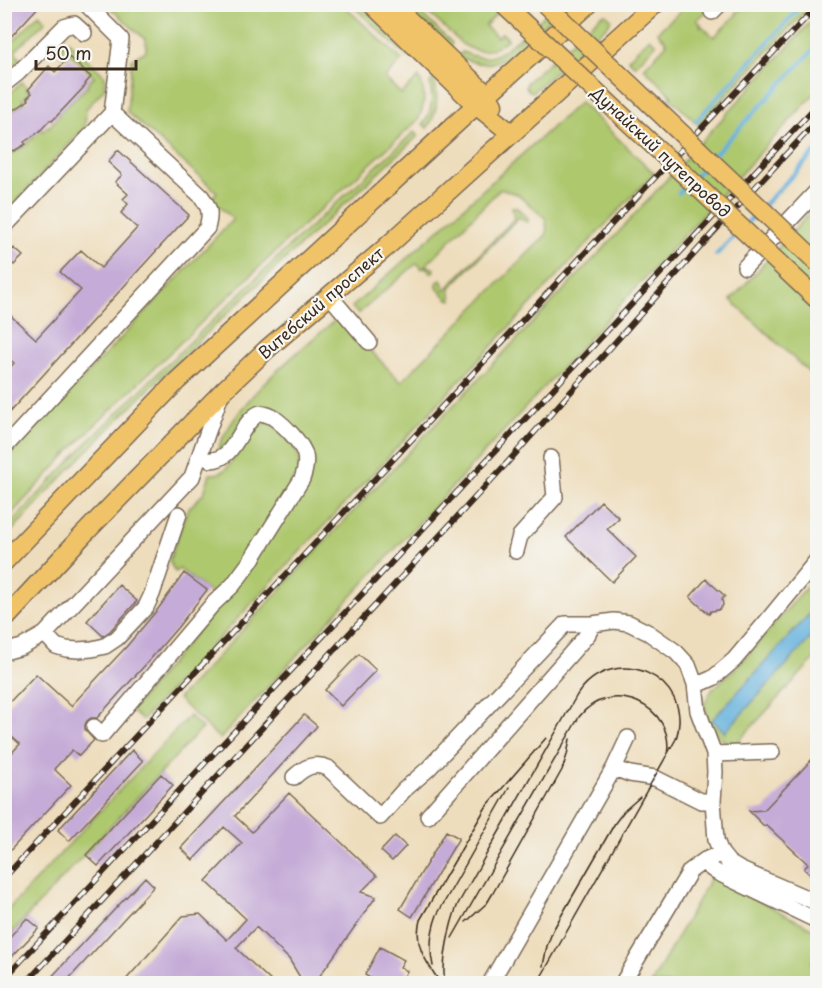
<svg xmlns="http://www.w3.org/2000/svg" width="822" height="988" font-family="'Playpen Sans',sans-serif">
<rect width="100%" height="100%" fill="#f6f6f2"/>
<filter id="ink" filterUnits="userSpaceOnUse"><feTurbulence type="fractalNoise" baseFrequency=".0167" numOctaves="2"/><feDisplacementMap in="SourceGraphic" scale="12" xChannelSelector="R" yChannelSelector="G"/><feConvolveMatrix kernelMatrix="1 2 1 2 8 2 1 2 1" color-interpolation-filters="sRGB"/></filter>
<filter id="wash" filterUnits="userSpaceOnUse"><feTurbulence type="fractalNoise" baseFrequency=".008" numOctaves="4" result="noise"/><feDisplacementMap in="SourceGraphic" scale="24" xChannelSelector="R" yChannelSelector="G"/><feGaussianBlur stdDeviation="1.35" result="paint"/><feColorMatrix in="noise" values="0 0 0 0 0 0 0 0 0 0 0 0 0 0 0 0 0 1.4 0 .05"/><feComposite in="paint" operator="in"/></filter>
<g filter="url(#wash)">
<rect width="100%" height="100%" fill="#eeddbc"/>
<path fill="#aec86e" stroke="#747946" stroke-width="1.5" d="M142 4 143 6 144 5H164L167 8 171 4 343 5 402 60 385 78 401 94 419 77C426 93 425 105 418 120L293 235 159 363 80 440 5 521 4 462 233 219 211 199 217 192 127 112 132 59 146 51V40L107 5Z
M352 5H361L411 52 407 57Z
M402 5H412L452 43 451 46 449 48Z
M420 5H505L485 26 497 37 502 33 508 39C493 52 480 55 462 44Z
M556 5H564C549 19 513 57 495 62 483 66 470 62 458 56L462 52C471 55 480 59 490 57 506 54 542 17 556 5Z
M688 5H707L703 8 706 12 697 20 701 24 700 25 701 27 702 26 714 37 737 14 736 12 751 5H811L699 125 670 98 672 96 644 68 666 45V41L657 32Z
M39 14 46 21 15 51 20 60 17 63 11 64 5 58V50Z
M606 14 611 19 609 24 535 90 532 92 528 90 526 87 527 82 602 15Z
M817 15V91L220 739 178 699 404 457 603 249Z
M649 38 656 44 635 66 628 59Z
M66 41 69 42 105 76 104 89 86 109 85 127 11 207H5V158L28 144 27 142 34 138 33 136 41 130 43 131 48 126 49 127 59 116 58 114 88 86 87 84 94 77 69 53 65 57 63 55 62 56 57 51V50Z
M434 79C439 97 438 113 427 128L423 124C433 111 433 97 430 82Z
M22 82 28 88 27 89 29 93 22 100 24 102 13 111 11 110 5 115V98Z
M580 102 654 173 574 258 155 707 143 719H141L131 711 211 614 312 457 254 409 244 416 228 444 217 451C237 399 294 356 335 320L340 319 401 382 547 234 546 219 517 194 500 189 426 265 434 269 433 272 431 273 425 266 422 269 417 263 358 314 352 307 453 217Z
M414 132 418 136C307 239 195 341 89 449 60 478 33 509 5 538V530L85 445 164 367 297 239Z
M817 205V380L731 300Z
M512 207H516L528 218V222H526L519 217 450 288 452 300 448 299 437 288V283L441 279 445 290 514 219Z
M261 420 275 426 293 447 298 454 300 463 297 474 249 553 231 578 212 594 179 569 175 572 169 561 187 510 204 493 210 474C231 475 235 453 244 438 249 432 255 426 261 420Z
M817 575V606L713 721 725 732 817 631V656L736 744 723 740 708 723 704 704 712 690 738 666Z
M189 716 202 728 5 940V913Z
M711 877H714L817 931V955L812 963 817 966V983L651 984Z"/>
<path fill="#64b0dd" stroke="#506d7e" stroke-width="1.5" d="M817 606V631L725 732 712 720Z"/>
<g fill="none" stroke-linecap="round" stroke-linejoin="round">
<path stroke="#64b0dd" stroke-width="4" d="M695 122 803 4
M713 156 818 45
M695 176 706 164
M679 193 687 184
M764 205 818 149
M746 224 757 212
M716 255 738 232"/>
</g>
<g id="blocks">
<path fill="#c5abd7" d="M4 4H41L4 44Z
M69 57 91 77 85 84 86 85 52 121 50 120 39 132 24 142 26 144 14 151 13 150 4 155V117L29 100 27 98 32 93 28 90 49 66 55 72Z
M118 150 189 215 4 418V374L14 363 4 354V324L11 316 36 339 81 290 60 272 81 250 101 268 137 228 121 213 128 204 123 199 128 194 115 182 122 175 108 162Z
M14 248 23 256 14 265 6 257Z
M601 501 619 518 607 529 636 557 612 582 566 537Z
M184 573 207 590 178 627 147 663 97 718H91L87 721 85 725V730L94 740 79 756 72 750 54 769 71 785 4 857V761L20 744 4 730V708L36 674 71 706 127 646 158 609Z
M706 579 725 596 722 599 723 605 721 608 718 610 711 611 709 614 690 597Z
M119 585 137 601 110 631 103 636 87 621Z
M359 654 376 670 341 706 325 690Z
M304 715 317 726 235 816 252 832 289 793 377 876 361 892 376 897 314 984H304L289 959 256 927 236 948 274 984H122L183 916 200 914 227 940 246 919 206 881 242 843 224 827 193 860 181 848Z
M132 750 143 761 69 841 58 830Z
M818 753V882L804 869 808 864 766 825 764 826 749 811 764 810Z
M161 774 173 785 98 866 86 855Z
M446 831 459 838 412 917 400 909Z
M395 836 406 846 392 861 381 851Z
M145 877 154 886 64 984H45Z
M27 918 39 928 4 965V943Z
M380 947 404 960 400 967 407 971 400 984H380L365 975Z"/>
</g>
</g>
<g filter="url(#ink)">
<use href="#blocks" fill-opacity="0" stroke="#7a6955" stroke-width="1.5"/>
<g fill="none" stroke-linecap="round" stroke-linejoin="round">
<defs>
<path id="minor" d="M712 12 720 4
M4 84 18 73 64 27 74 24 84 33
M4 227 112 113 121 39 86 4
M745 267 818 190
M329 295 369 342
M4 448 207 228C211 213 210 208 201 196L112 113
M516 551 520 536 555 497 551 458
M45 634 56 646 66 649 78 650 92 649 105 646 117 638 146 607 152 594 179 514
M4 652 22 647 45 634 192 477 221 394
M695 684 704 682 713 678 734 660 767 621 818 559
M94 727 102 735 212 605 233 585 250 562 302 479C305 471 307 464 305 455 302 443 284 425 274 418 270 415 265 414 260 413 240 421 236 460 211 460
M714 754 772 752
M614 768 630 774 655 778 701 801H713
M294 777C305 767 314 762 328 768L380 817 404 790 428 769 565 624H593L614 621 629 623 649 633 676 652 688 665 695 684 698 711 714 754 715 772 713 801 716 840 721 853 729 863 741 870 818 903
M428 816 588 634 593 624
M705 860 709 867 716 872 818 921
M492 980 614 768 628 738
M622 984 690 871 705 860 721 853"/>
<path id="major" d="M372 4 476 105 512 134
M392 4 487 95 493 105
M4 562 177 381 487 95 589 4
M4 620 82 536 223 391 267 349 383 250 655 4"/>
</defs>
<use href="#minor" stroke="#7a6955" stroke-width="18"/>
<use href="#major" stroke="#7a6955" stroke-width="21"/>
<use href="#minor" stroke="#fff" stroke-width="15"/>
<use href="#major" stroke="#f1c369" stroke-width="18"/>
<path stroke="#3b2a1e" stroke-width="1.5" d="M466 922 487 903 493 893 562 770 567 755 570 739
M452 938 579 717C610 676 676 706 667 755
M433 966C429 948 431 931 437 915L509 788
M543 966 547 946 553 930 615 823 624 811 640 797
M441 984C427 962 413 947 420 920L486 807 546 738
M445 984C441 963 450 923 458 904L577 695C613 640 696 677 676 739L537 984"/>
<defs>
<path id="rail" d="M4 878 662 170 818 5
M4 979 818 104
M25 984 507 463 712 234 818 120"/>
</defs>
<use href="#rail" stroke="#3b2a1e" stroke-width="6"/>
<use href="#rail" stroke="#f6f6f2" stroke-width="4" stroke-dasharray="11" stroke-linecap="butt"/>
<defs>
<path id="major-bridge" d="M503 4 818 300
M545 4 818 263"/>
</defs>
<use href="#major-bridge" stroke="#7a6955" stroke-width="21" stroke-linecap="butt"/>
<use href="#major-bridge" stroke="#f1c369" stroke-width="18"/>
</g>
</g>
<g text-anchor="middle" stroke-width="4.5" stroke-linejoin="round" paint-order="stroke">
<g font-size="16" fill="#3b2a1e" stroke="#f6f6f2">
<text transform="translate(661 152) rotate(43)" y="6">Дунайский путепровод</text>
<text transform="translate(321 303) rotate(-41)" y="6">Витебский проспект</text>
</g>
</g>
<rect width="822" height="988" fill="none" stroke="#f6f6f2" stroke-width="24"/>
<path d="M36 60v9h100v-9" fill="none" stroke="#3b2a1e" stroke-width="3"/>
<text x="45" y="60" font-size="18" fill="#3b2a1e" stroke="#f6f6f2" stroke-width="4.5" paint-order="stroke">50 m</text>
</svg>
